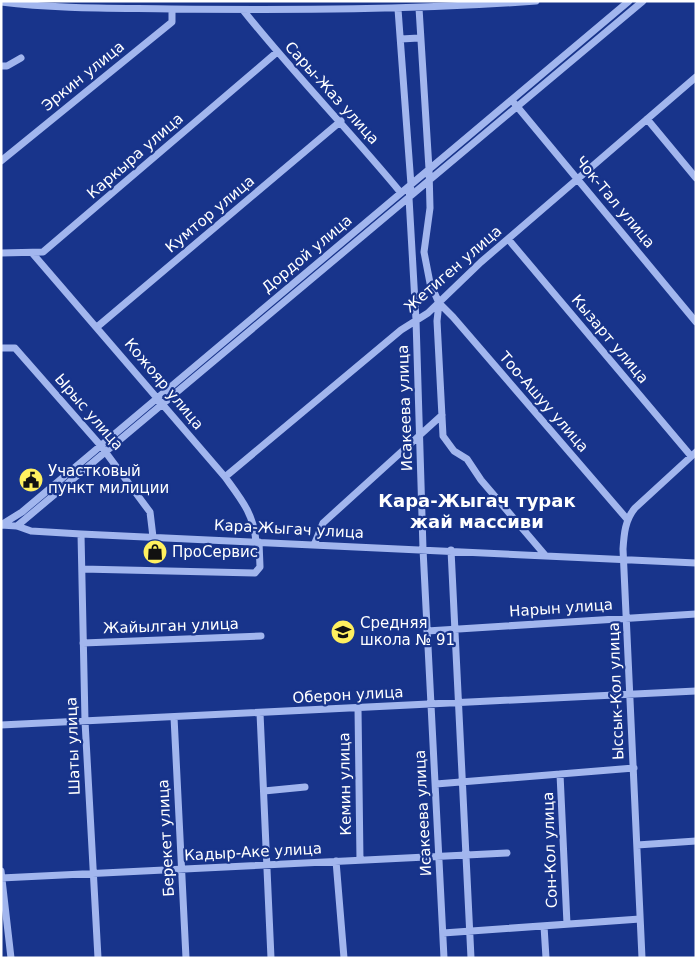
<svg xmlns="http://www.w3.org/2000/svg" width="697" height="959" font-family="'DejaVu Sans',sans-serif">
<rect width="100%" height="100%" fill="#18348b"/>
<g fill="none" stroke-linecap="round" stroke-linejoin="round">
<path stroke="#a2b6ee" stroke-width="7" d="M1 2C58 9 115 8 172 9 295 10 413 10 536 1
M419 8 429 169 430 208 424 252 430 283 439 303 437 321 443 436 454 451 467 459 481 480 545 555
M398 9 411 185 409 198 416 320 423 549 444 958
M243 10C293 73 350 131 401 193
M401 39 419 38
M1 66H7L21 58
M515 104 696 322
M647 119 696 178
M1 161 172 22V9
M508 239 691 456
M1 253 43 252 276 53
M33 254 225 477C241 499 254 514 256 542
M439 303 453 317 627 519
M97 327 341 121
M1 348H15L101 446 150 512 153 537
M225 477 401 330 428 313 481 262 696 77
M1 525 22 512 629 1
M1 525 17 526 31 531 81 534 696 563
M17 526 643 1
M81 534 85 721 98 958
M314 545 323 523 442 415
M451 550 471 958
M82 569 255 573 260 567 259 542
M427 631 696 614
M83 643 261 636
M358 708 360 860
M260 713 271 958
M174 717 186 958
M1 725 696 691
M560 774 567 924
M436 784 634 768
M264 791 305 787
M637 845 696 841
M336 861 344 958
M1 871 11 958
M1 878 507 853
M544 926 546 958
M443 933 640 919
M642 958 623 549C624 534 625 520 635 508L696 452"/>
</g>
<defs>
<symbol id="civic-disc" viewBox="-11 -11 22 22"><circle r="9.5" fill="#fff05f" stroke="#18348b"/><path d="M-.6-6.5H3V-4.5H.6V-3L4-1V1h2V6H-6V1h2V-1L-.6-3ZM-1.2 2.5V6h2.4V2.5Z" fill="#111"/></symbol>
<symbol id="shop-disc" viewBox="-11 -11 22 22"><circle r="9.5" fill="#fff05f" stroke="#18348b"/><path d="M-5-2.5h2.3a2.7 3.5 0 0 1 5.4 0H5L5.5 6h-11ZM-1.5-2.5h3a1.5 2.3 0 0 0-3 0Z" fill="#111"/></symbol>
<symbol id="school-disc" viewBox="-11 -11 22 22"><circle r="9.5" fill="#fff05f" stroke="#18348b"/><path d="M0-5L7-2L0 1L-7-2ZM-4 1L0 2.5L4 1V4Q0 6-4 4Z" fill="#111"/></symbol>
</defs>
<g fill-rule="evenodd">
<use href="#civic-disc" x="17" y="466" width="28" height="28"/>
<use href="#shop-disc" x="141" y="538" width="28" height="28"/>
<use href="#school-disc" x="329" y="618" width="28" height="28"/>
</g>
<g text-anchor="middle" stroke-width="4.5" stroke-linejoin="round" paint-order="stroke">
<g font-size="15" fill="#fff" stroke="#18348b">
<text transform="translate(83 76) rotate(-39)" y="5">Эркин улица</text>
<text transform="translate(332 93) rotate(48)" y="5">Сары-Жаз улица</text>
<text transform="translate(135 156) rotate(-41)" y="5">Каркыра улица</text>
<text transform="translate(615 202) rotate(50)" y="5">Чок-Тал улица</text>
<text transform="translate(210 214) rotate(-40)" y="5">Кумтор улица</text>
<text transform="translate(307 254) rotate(-40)" y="5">Дордой улица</text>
<text transform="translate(453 269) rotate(-41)" y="5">Жетиген улица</text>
<text transform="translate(610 339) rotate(50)" y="5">Кызарт улица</text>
<text transform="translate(164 384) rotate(50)" y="5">Кожояр улица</text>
<text transform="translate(544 402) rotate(49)" y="5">Тоо-Ашуу улица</text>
<text transform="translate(405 408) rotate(-92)" y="5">Исакеева улица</text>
<text transform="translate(89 412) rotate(49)" y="5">Ырыс улица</text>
<text transform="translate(289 529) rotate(3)" y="5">Кара-Жыгач улица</text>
<text transform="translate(561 608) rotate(-4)" y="5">Нарын улица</text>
<text transform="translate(171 626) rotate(-2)" y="5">Жайылган улица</text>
<text transform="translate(616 691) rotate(-92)" y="5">Ыссык-Кол улица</text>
<text transform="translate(348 695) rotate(-3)" y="5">Оберон улица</text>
<text transform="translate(73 746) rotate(-92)" y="5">Шаты улица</text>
<text transform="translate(345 784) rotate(-91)" y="5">Кемин улица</text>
<text transform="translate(423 813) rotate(-93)" y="5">Исакеева улица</text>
<text transform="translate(166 838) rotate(-93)" y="5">Берекет улица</text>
<text transform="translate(550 850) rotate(-92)" y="5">Сон-Кол улица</text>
<text transform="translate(253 852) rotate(-3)" y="5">Кадыр-Аке улица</text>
</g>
<g font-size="15" fill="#fff" stroke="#18348b" text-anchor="start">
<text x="48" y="476">Участковый<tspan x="48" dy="17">пункт милиции</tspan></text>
<text x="172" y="557">ПроСервис</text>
<text x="360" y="628">Средняя<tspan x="360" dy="17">школа № 91</tspan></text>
</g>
<g font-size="18" font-weight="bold" fill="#fff" stroke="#18348b">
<text x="477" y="507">Кара-Жыгач турак<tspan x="477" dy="21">жай массиви</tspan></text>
</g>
</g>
<rect width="697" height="959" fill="none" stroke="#ffffff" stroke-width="5"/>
</svg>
